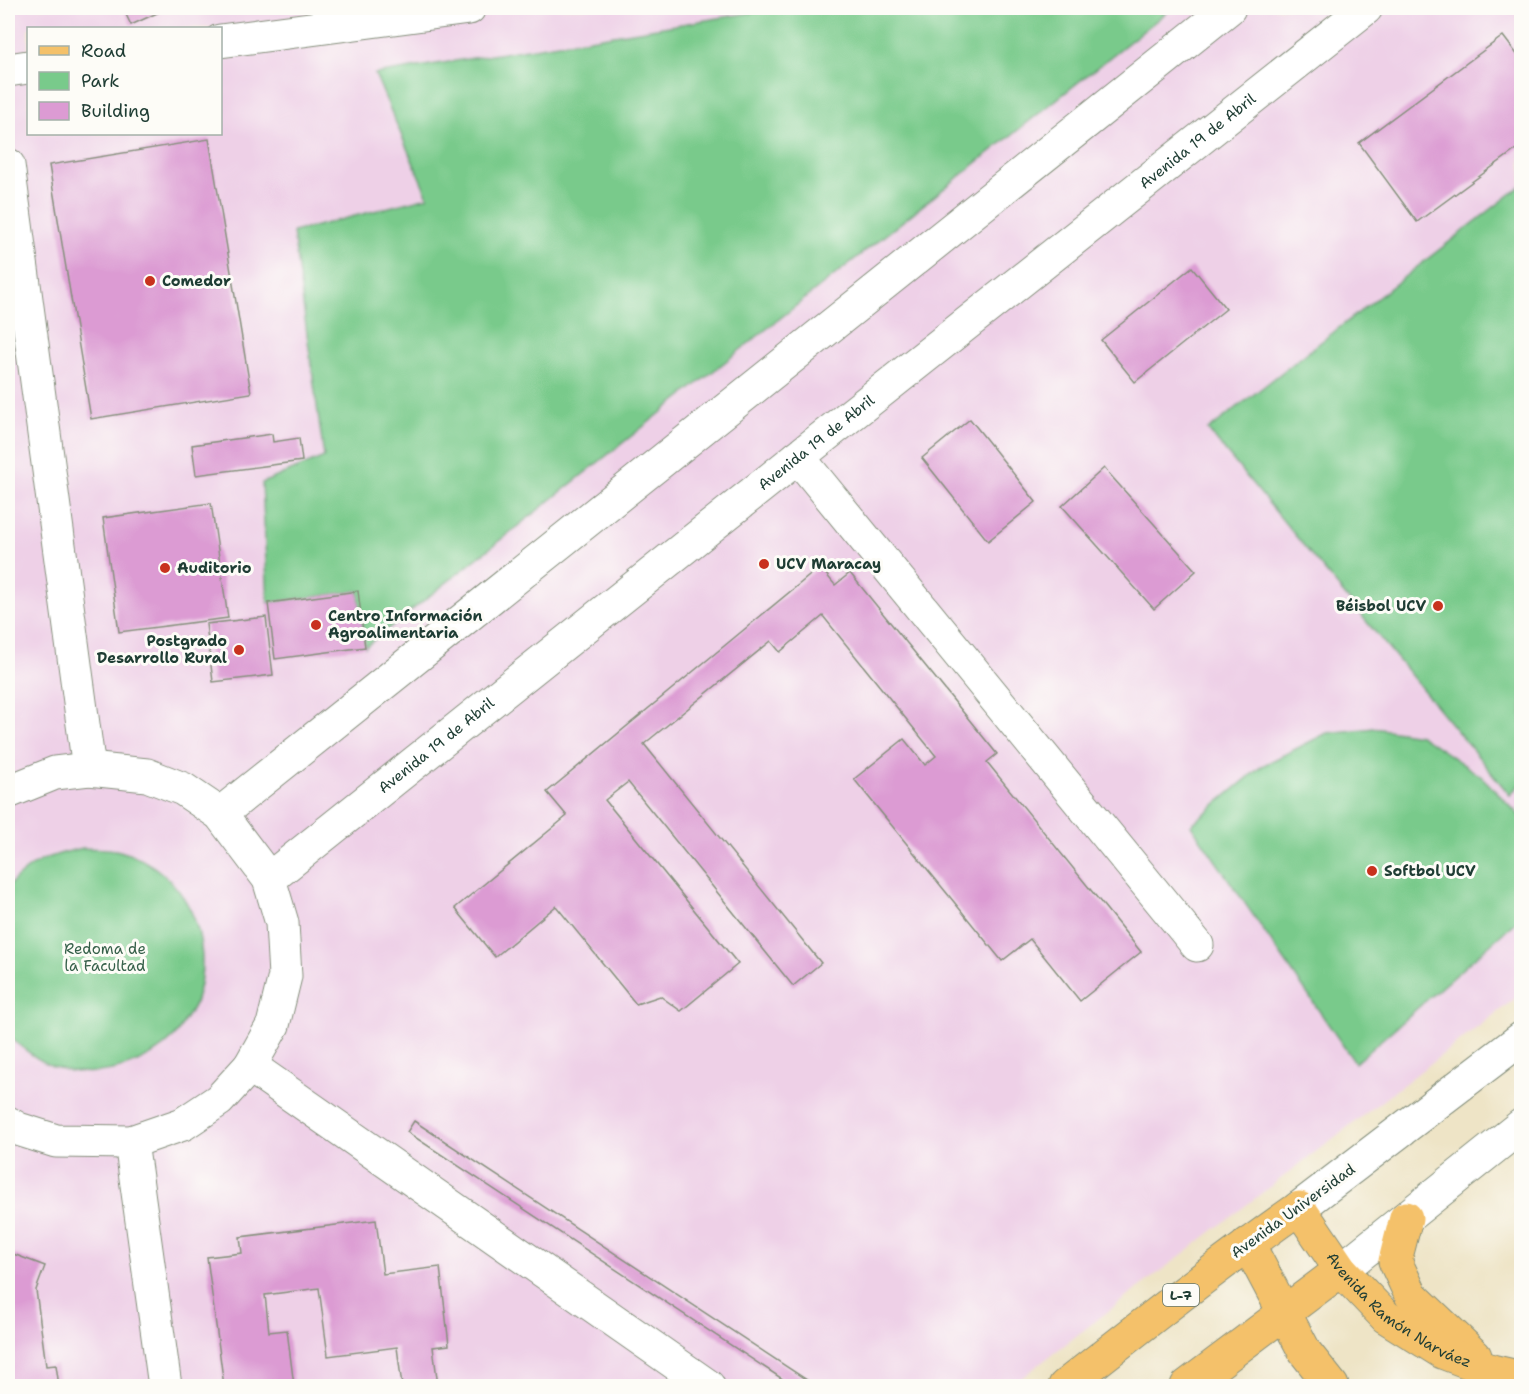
<svg xmlns="http://www.w3.org/2000/svg" width="1529" height="1394" font-family="'Shantell Sans',sans-serif">
<rect width="100%" height="100%" fill="#fdfcf7"/>
<filter id="ink" filterUnits="userSpaceOnUse"><feTurbulence type="fractalNoise" baseFrequency=".0167" numOctaves="2"/><feDisplacementMap in="SourceGraphic" scale="12" xChannelSelector="R" yChannelSelector="G"/><feConvolveMatrix kernelMatrix="1 2 1 2 8 2 1 2 1" color-interpolation-filters="sRGB"/></filter>
<filter id="wash" filterUnits="userSpaceOnUse"><feTurbulence type="fractalNoise" baseFrequency=".008" numOctaves="4" result="noise"/><feDisplacementMap in="SourceGraphic" scale="24" xChannelSelector="R" yChannelSelector="G"/><feGaussianBlur stdDeviation="1.35" result="paint"/><feColorMatrix in="noise" values="0 0 0 0 0 0 0 0 0 0 0 0 0 0 0 0 0 1.4 0 .05"/><feComposite in="paint" operator="in"/></filter>
<g filter="url(#wash)">
<rect width="100%" height="100%" fill="#eee4c6"/>
<path fill="#eed0e7" fill-rule="evenodd" d="M8 8H1521V994L1011 1386H8ZM28 28H220V134H28Z"/>
<path fill="#79ca8b" stroke="#4c8460" stroke-width="1.5" d="M780 8H1172L365 647 358 591 268 603 262 483 324 457 293 232 428 197 375 74Z
M1521 186 1522 782 1510 795 1208 430Z
M1374 728 1420 735 1482 777 1521 817V917L1355 1063 1191 825 1262 766 1327 733Z
M83 848C95 849 108 848 120 851 186 870 217 939 195 1003 194 1008 189 1013 186 1018 182 1024 179 1032 174 1037 147 1064 107 1077 70 1071 45 1067 26 1051 8 1036V887C30 861 51 855 83 848Z"/>
<g id="blocks">
<path fill="#dc9bd3" d="M123 8H168L131 25Z
M1503 36 1522 61V145L1417 222 1359 143Z
M209 139 251 393 91 419 49 165Z
M1192 267 1226 309 1135 382 1101 340Z
M970 419 1036 502 988 541 922 458Z
M272 434 273 442 299 438 302 461 196 475 192 445Z
M1104 468 1196 571 1154 609 1062 506Z
M211 503 228 618 119 632 103 518Z
M820 567 835 585 850 573 997 754 987 762 1141 952 1080 1001 1030 939 1002 961 854 779 904 739 925 765 936 756 823 616 780 652 771 641 644 744 821 963 793 986 628 782 605 800 738 964 681 1011 660 996 636 1004 556 906 495 957 455 908 567 816 547 792Z
M358 591 365 647 275 659 268 603Z
M266 617 273 675 213 682 206 624Z
M414 1121 816 1386H793L407 1132Z
M376 1220 383 1274 440 1267 449 1345 433 1347 438 1386H402L397 1347 328 1356 319 1288 265 1295 269 1332 287 1330 294 1386H224L207 1257 242 1253 240 1237Z
M8 1252 45 1266 36 1290 46 1366 56 1365 59 1386H8Z"/>
</g>
</g>
<g filter="url(#ink)">
<use href="#blocks" fill-opacity="0" stroke="#86907d" stroke-width="1.5"/>
<g fill="none" stroke-linecap="round" stroke-linejoin="round">
<defs>
<g id="minor">
<path d="M220 41 469 8"/>
<path d="M8 70 28 67"/>
<path d="M8 165 89 769"/>
<path d="M798 457 1197 945"/>
<path d="M8 792 55 773 89 769 147 775 183 789 220 814 269 879 282 923 285 976 273 1025 250 1066 219 1100 183 1124 131 1142 56 1141 18 1129 8 1123"/>
<path d="M220 814 1229 8"/>
<path id="s1" d="M269 879 798 457 1366 8"/>
<path d="M250 1066 708 1386"/>
<path d="M131 1142 165 1386"/>
<path d="M1299 1208 1522 1038"/>
<path d="M1341 1270 1522 1125"/>
</g>
<g id="major">
<path d="M1406 1218 1395 1261 1411 1295 1475 1356"/>
<path d="M1248 1244 1305 1352 1332 1386"/>
<path id="s2" d="M1065 1386C1142 1326 1219 1264 1299 1208L1341 1270 1386 1317 1442 1352 1492 1371 1522 1378"/>
<path d="M1187 1386 1341 1270"/>
</g>
</defs>
<use href="#minor" stroke="#86907d" stroke-width="35"/>
<use href="#major" stroke="#86907d" stroke-width="35"/>
<use href="#minor" stroke="#fff" stroke-width="33"/>
<use href="#major" stroke="#f4c16a" stroke-width="33"/>
</g>
</g>
<g fill="#c8321e" stroke="#fdfcf7" stroke-width="2">
<circle cx="150" cy="281" r="6"/>
<circle cx="764" cy="564" r="6"/>
<circle cx="165" cy="568" r="6"/>
<circle cx="1438" cy="606" r="6"/>
<circle cx="316" cy="625" r="6"/>
<circle cx="239" cy="650" r="6"/>
<circle cx="1372" cy="871" r="6"/>
</g>
<g text-anchor="middle" stroke-width="6" stroke-linejoin="round" paint-order="stroke">
<rect fill="#fdfcf7" stroke="#62766e" stroke-width="1.5" x="1163" y="1284" width="36" height="22" rx="4.5"/>
<g font-size="14" font-weight="bold" fill="#1f3d34">
<text x="1181" y="1300">L-7</text>
</g>
<g font-size="15" fill="#1f3d34" stroke="#fdfcf7">
<text dy="5" stroke="none"><textPath href="#s1" startOffset="1186">Avenida 19 de Abril</textPath></text>
<text dy="5" stroke="none"><textPath href="#s1" startOffset="700">Avenida 19 de Abril</textPath></text>
<text dy="5" stroke="none"><textPath href="#s1" startOffset="214">Avenida 19 de Abril</textPath></text>
<text transform="translate(1293 1211) rotate(-36)" y="5">Avenida Universidad</text>
<text dy="5" stroke="none"><textPath href="#s2" startOffset="440">Avenida Ramón Narváez</textPath></text>
</g>
<g font-size="15" font-weight="bold" fill="#1f3d34" stroke="#fdfcf7" text-anchor="start">
<text x="162" y="286">Comedor</text>
<text x="776" y="569">UCV Maracay</text>
<text x="177" y="573">Auditorio</text>
<text x="1426" y="611" text-anchor="end">Béisbol UCV</text>
<text x="328" y="621">Centro Información<tspan x="328" dy="17">Agroalimentaria</tspan></text>
<text x="227" y="646" text-anchor="end">Postgrado<tspan x="227" dy="17">Desarrollo Rural</tspan></text>
<text x="1384" y="876">Softbol UCV</text>
</g>
<g font-size="15" fill="#36604a" stroke="#fdfcf7">
<text x="105" y="954">Redoma de<tspan x="105" dy="17">la Facultad</tspan></text>
</g>
</g>
<rect width="1529" height="1394" fill="none" stroke="#fdfcf7" stroke-width="30"/>
<rect x="27" y="27" width="195" height="108" fill="#fdfcf7" stroke="#a4b0a9" stroke-width="1.5"/>
<rect x="39" y="46" width="30" height="9" fill="#f4c16a" stroke="#a4b0a9" stroke-width="1.5"/>
<text x="81" y="57" font-size="18" fill="#1f3d34">Road</text>
<rect x="39" y="72" width="30" height="18" fill="#79ca8b" stroke="#a4b0a9" stroke-width="1.5"/>
<text x="81" y="87" font-size="18" fill="#1f3d34">Park</text>
<rect x="39" y="102" width="30" height="18" fill="#dc9bd3" stroke="#a4b0a9" stroke-width="1.5"/>
<text x="81" y="117" font-size="18" fill="#1f3d34">Building</text>
</svg>
